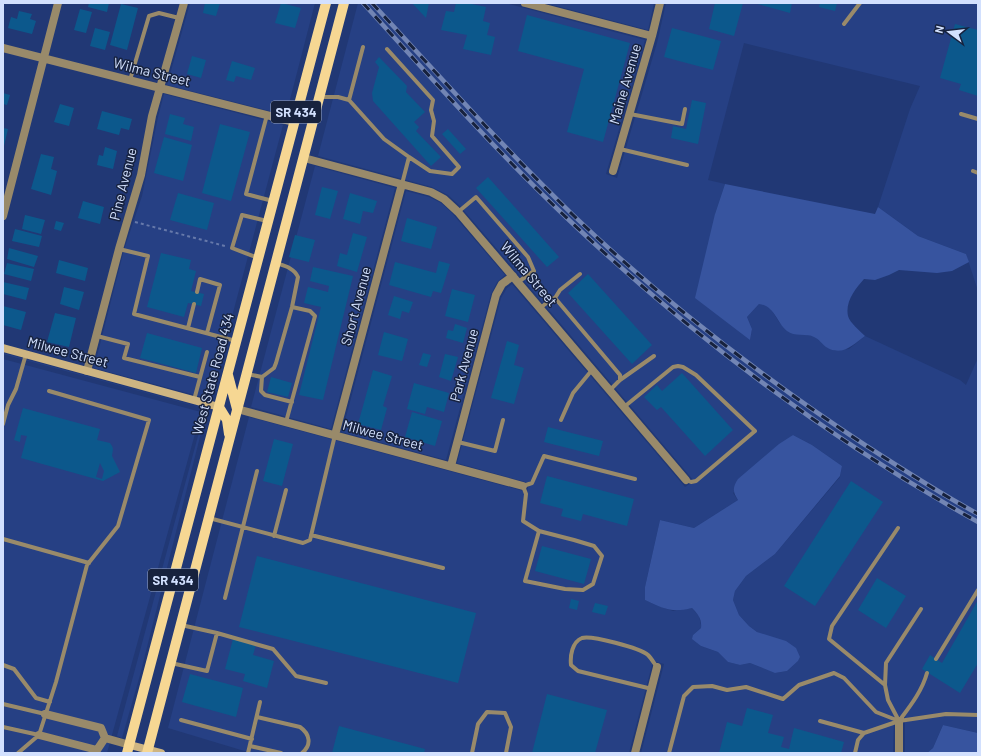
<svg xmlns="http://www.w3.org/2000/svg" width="981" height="756" font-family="Barlow,sans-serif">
<rect width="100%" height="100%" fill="#213875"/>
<path fill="#264084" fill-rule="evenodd" d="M190 3H315L286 115 167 85Z
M358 3H505L645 40 606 174 617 178 657 43 666 3H978V291L966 254 918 236 878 207 910 109 920 86 744 43 708 180 725 184 715 214 750 340 752 329 747 317 759 304H764L771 309 779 322 789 332 814 336 827 347 835 351 849 349 865 336 960 380 966 385 978 358V733L943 725 933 748 927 753H905V716H894L893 753H641L664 664 653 661 629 753H251L168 728 249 417 527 492 529 483 457 463 501 298 507 288 512 284 685 487 694 481 521 277 460 206 448 195 432 187 318 156ZM793 435 812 445 842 466 840 477 775 554 746 576 735 591 733 600 739 615 749 626 757 632 765 636 800 657 798 661 787 671 776 673 750 663 740 665 728 662 718 652 701 646 693 635 701 628V625L699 616 692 608 673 611 656 605 645 600V587L660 520 694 528 738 500 733 493Z
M545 3H654L648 30Z
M164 94 283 125 210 399 94 368 124 250 142 196 158 117Z
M315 166 395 188 331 429 251 407Z
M406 191 429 197 441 203 451 212 505 275 497 282 491 294 446 460 342 432Z
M3 353 207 409 140 675 122 738 117 736 205 410 202 408 3 354Z
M3 359 201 412 107 753H3Z"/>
<path fill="#37549f" d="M725 184 875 214 878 207 918 236 966 254 969 262 952 271 937 273 899 270 889 275 875 280 864 279C855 289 845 302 848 316 850 323 860 331 865 336 853 345 842 357 826 347 822 344 819 339 814 337 807 333 794 337 787 331 776 322 775 306 759 304L747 317 752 329 750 340 695 298 715 214Z
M793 435 812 445 842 466 840 476 775 554 746 576 735 591 733 600 739 615 749 626 757 632 786 641 796 648 800 657 798 661 787 671 775 673 750 663 740 665 728 662 718 652 701 646 692 639 693 635 701 628C702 619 698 614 692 608 672 613 664 609 645 600V587L660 520 694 528 738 500C733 492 732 488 738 479L779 444Z
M943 725 978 733V753H927L933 748Z"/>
<path fill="#0c588c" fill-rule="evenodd" d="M89 3H109L107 12 88 7Z
M205 3H220L216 16 203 13Z
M281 3 301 8 295 28 275 23Z
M412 3H429L426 18Z
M456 3H467L486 7 483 21 490 23 487 35 495 37 491 55 463 49 467 35 441 30 446 11 454 12Z
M715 3H743L734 36 709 29Z
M754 3H792L790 13Z
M820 3H837L835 11 819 7Z
M121 4 138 8 127 50 110 45Z
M80 9 92 12 86 33 74 30Z
M19 11 32 14 30 19 36 21 32 34 8 28 11 17 17 19Z
M527 15 630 43 603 142 567 132 584 69 518 51Z
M955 24 978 30V96L959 90 961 84 940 78Z
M95 28 110 32 105 50 90 46Z
M672 28 721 41 713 70 664 57Z
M192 56 206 60 201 78 187 74Z
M379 57 407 86 406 92 425 112 414 122 419 127 416 131 441 157 431 166 373 101 372 93 379 67 375 62Z
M232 61 255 68 251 80 236 76 234 82 226 80Z
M3 93 10 95 7 105 3 104Z
M692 100 706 103 698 144 671 138 673 126 686 129Z
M60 104 74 108 69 126 54 122Z
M102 111 132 119 129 130 121 128 119 135 97 129Z
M170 114 185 118 183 124 194 127 191 141 165 134Z
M220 124 250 132 231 201 202 193Z
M3 128 8 129 4 146H3Z
M448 129 466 149 460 154 442 134Z
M164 137 192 145 183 181 154 173Z
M105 147 117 151 113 169 97 165 99 155 103 156Z
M41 154 54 157 51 169 57 171 51 195 31 189Z
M488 177 559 257 547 267 476 188Z
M322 187 338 191 330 219 315 215Z
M178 193 214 203 207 230 170 220Z
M350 193 377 201 373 213 363 211 360 224 343 219Z
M83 201 104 207 100 224 78 218Z
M25 215 45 220 41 234 22 229Z
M407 218 437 227 431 249 401 241Z
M56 221 64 223 61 231 54 229Z
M15 229 42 236 39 247 12 241Z
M353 233 367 237 357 272 337 266 340 253 347 255Z
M295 235 315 240 309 262 289 257Z
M9 248 38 256 34 267 7 259Z
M161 253 191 260 189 269 196 271 191 291 204 294 201 306 188 303 184 317 147 307Z
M59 260 88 268 85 281 56 273Z
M439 261 450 264 441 293 433 291 431 297 389 285 395 262 436 273Z
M7 263 34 269 31 281 4 274Z
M313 267 353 276 323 400 299 395 321 307 304 303 308 287 328 292 329 286 310 281Z
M588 274 652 345 632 364 568 293Z
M3 282 29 288 26 300 3 294Z
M64 287 84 292 79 310 60 304Z
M452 289 475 295 468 322 445 316Z
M394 296 413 302 409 313 402 311 400 319 388 315Z
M3 306 26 312 21 330 3 325Z
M55 313 76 318 69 347 47 342Z
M455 324 467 328 463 343 446 338 448 330 453 331Z
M384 332 408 339 402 361 378 355Z
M147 333 202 348 196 373 140 358Z
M507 341 519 345 514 365 524 368 514 404 491 398Z
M423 353 431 355 427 367 419 365Z
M445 354 458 357 451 381 439 377Z
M373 370 392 376 383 406 387 408 381 430 358 424Z
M682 373 733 430 705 456 661 407 657 410 644 397 657 385 662 391Z
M271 377 292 383 288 397 267 392Z
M414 383 449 393 444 412 427 407 425 414 407 409Z
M23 408 100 429 97 440 110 443 112 446 113 449 112 456 120 472 103 481 21 458 27 436 21 435 20 442 14 440ZM100 463 104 471 102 479 96 477Z
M412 412 442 421 435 446 405 437Z
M548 427 603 441 599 456 544 442Z
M274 439 293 444 282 486 263 481Z
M547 476 634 499 627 526 583 514 581 521 561 516 563 509 540 503Z
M851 481 883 502 815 606 784 586Z
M542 546 591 559 584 584 535 571Z
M257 556 476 613 458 683 239 627Z
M877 578 906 596 886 628 858 610Z
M571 599 579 601 577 610 569 608Z
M978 600V663L960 693 922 669 930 655 942 663Z
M595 603 608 606 605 615 592 612Z
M233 639 256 645 253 655 274 661 267 688 243 681 245 674 225 669Z
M190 674 243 688 236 717 182 702Z
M547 694 607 710 595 753H532Z
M747 708 773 715 768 733 784 737 781 747 789 749 794 728 844 742 841 753H719L727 722 742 726Z
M339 726 425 749 424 753H332Z"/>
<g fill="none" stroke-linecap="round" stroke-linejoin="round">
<path stroke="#6679aa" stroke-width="2" stroke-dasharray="3 3" stroke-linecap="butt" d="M135 222 225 246"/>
<path stroke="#998a6a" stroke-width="4" d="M844 24 860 3
M363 47 349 100 384 139 409 157 402 184
M387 49 433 100 431 110 434 121 432 136 459 167 452 174 430 171 409 157
M130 80 149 16 159 13 179 18
M320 97H338L349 100
M630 114 682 124 685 109
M961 114 978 119
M267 115 246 194 273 201
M620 149 687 165
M973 171 978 173
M458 212 476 197 528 257 534 271 518 282
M119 249 148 256 134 314 236 341
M258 258 232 248 242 215 267 221
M197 292 200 279 220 285 207 333
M555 298 560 290 580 274
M540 308 552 299 555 298 620 375V380L610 390
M188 328 194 304
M97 336 128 344 124 358 200 377
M247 374 262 377 274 368 276 363 292 307 298 277C294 268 285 266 276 263
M262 377 261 391 265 395 292 402
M620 380 654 356
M194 400 207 352
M624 407 673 367 678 366 683 367 696 375 755 431 696 481 691 482 686 480
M561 420 573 393 592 370
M286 422 315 316 310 311 292 307
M3 424 8 405 16 389 26 354
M458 442 495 451 503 420
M209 518 303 543 310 540 335 435
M539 531 525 581 565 589 583 590 593 584 602 556 594 546 574 540 539 531 523 521 526 494 523 486 532 483 544 456 635 479
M311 535 443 568
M274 536 286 490
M3 539 89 563
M225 598 257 471
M217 633 273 649 296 676 326 683
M936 659 978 590
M171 663 207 671 217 633 181 625
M3 665 14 669 36 698 50 702
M885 685 829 639 832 626 898 528
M652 689 578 671 571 665C570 656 572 642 582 638 591 635 640 648 648 655 651 658 654 663 657 667
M3 704 45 714
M257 717 300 727C310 734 312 745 302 753
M181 720 252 739
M820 721 864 733
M899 721 888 700 885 685 886 663 921 609
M899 721C911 705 922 691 927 673
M3 727 39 735
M250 746 281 753
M18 753 39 735 56 682 87 565 118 526 149 420 49 391
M248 753 260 702
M472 753 478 724 487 712 505 713 511 727 506 753
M669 753 684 696 693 687 712 686 727 690 746 687 783 699 799 685 834 673 844 678 876 712 899 721
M855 753 858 740 864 733 899 721 946 714 978 715"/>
<path stroke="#998a6a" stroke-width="8" d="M525 3 652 36
M3 48 294 122
M304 158 431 192 444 199 458 212 686 480
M613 171 652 36 660 3
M3 216 58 3
M87 371 119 249 141 175 152 116 184 3
M237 409 523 486
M335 435 402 184
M451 466 496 295 502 284 513 276
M45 714 101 728 105 738
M39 735 97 750 105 738
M105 738 130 745
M635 753 657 667
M899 753V721"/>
<path stroke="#ceb582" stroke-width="8" d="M3 348 219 407
M130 745 161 753"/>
<path stroke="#f6d793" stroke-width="10" d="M228 375 237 409
M219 407 227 420 229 434
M127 753 326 3
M147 753 344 3"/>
<defs>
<path id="rail" d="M363 3C430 77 497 152 570 221 693 337 830 440 978 522
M372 3C438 75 503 147 573 215 663 301 762 377 865 445 902 469 939 493 978 514"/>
</defs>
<use href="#rail" stroke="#7285b4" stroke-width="4.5"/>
<use href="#rail" stroke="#17223e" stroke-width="3" stroke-dasharray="9" stroke-linecap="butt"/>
</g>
<g text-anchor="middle" stroke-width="3" stroke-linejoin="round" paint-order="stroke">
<g fill="#17223e" stroke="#9aa7c4" stroke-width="1">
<rect x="271" y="101" width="50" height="22" rx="3"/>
<rect x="148" y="569" width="50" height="22" rx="3"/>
</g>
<g font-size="13" font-weight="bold" fill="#d2e0fe">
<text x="296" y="117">SR 434</text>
<text x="173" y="585">SR 434</text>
</g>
<g font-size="14" fill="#d2e0fe" stroke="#17223e">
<text transform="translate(152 72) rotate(14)" y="5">Wilma Street</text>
<text transform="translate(625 84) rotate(-74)" y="5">Maine Avenue</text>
<text transform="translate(123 184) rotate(-76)" y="5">Pine Avenue</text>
<text transform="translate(529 274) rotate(50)" y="5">Wilma Street</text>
<text transform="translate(356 306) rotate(-75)" y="5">Short Avenue</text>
<text transform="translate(68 352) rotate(15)" y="5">Milwee Street</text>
<text transform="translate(464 365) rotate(-75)" y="5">Park Avenue</text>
<text transform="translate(213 374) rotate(-75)" y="5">West State Road 434</text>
<text transform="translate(383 435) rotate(15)" y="5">Milwee Street</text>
</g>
</g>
<rect width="981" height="756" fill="none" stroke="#d2e0fe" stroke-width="8"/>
<g transform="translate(949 32) rotate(285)" stroke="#17223e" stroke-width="3" paint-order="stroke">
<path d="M0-3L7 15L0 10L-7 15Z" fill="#d2e0fe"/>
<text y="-6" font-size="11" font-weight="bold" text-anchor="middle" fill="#d2e0fe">N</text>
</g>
</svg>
